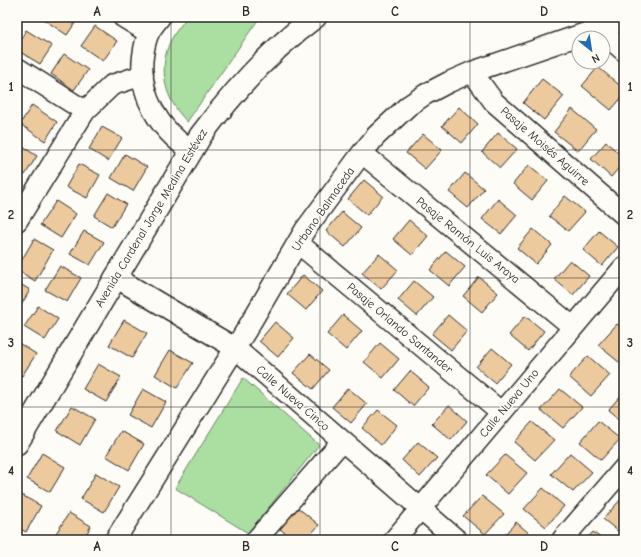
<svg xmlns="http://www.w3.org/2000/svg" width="641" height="557" font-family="'Comic Neue',sans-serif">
<rect width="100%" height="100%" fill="#fdfcf7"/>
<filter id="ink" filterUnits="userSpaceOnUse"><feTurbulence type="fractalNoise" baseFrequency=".025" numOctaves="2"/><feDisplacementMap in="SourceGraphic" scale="8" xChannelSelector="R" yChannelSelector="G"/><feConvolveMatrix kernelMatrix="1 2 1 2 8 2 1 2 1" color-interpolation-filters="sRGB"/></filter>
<g filter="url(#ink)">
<path fill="#abdfa1" stroke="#6b8566" d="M187 17H260L187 122C183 117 177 111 174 105 162 86 161 60 171 40 175 32 182 24 187 17Z
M243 378 319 445 248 533 175 488Z"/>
<path fill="#edca9e" stroke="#2b2b2b" d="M45 17H79L67 35 43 19Z
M95 26 117 41 103 61 81 46Z
M26 30 52 46 40 64 17 50V46Z
M64 54 88 70 74 90 51 74Z
M598 67 624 89V95L611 110 582 86Z
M542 79 564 96 544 120 523 103Z
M17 94 21 97 17 103Z
M32 105 57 122 45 141 20 124Z
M459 107 478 124 462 143 442 126Z
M572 109 596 129 578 151 554 132Z
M102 127 122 138 108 161 89 149Z
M498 133 517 149 500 168 482 152Z
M423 134 442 150 425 169 406 153Z
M606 142 624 158V162L611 177 591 159Z
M17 143 37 156 25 175 17 169Z
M125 154 147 167 133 191 111 178Z
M79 164 100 175 87 198 66 187Z
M529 165 548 181 532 200 513 184Z
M465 173 484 189 468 208 449 192Z
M364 180 383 196 367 215 348 199Z
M108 193 126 204 112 227 94 216Z
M565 196 585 212 568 231 549 216Z
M498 199 517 215 501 234 482 219Z
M56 201 76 214 61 238 40 225Z
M342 212 361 228 345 247 326 231Z
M409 220 428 236 412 255 393 239Z
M533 229 552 245 536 264 517 248Z
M84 231 104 242 90 265 70 254Z
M599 231 618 247 602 266 583 250Z
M34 239 53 250 35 281 17 270V268Z
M446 251 465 267 449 286 430 270Z
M379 254 398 270 381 289 362 273Z
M570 260 589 276 573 295 554 279Z
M60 266 81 278 67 302 45 290Z
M303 275 322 291 306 310 287 294Z
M479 277 498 293 482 312 463 296Z
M414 281 433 297 417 316 398 300Z
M17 282 30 290 17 312Z
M38 306 58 319 45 340 24 327Z
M343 315 362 331 346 350 327 334Z
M448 315 467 331 451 350 432 334Z
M525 316 544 331 528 351 509 335Z
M124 320 147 333 132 358 109 345Z
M275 322 294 338 278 357 259 341Z
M617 324 624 330V358L620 363 598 345Z
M17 342 36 354 22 376 17 373Z
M380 343 399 359 383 378 364 362Z
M492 348 511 364 495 383 476 367Z
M170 350 193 363 177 388 155 375Z
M310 354 329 370 313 389 293 373Z
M588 356 610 375 591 396 569 377Z
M98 364 121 377 106 402 83 389Z
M410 371 429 387 413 406 394 390Z
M348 388 367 404 351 423 332 407Z
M143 389 166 402 151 428 128 415Z
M560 389 582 407 563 428 541 410Z
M624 392V423L608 410Z
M449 405 467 421 451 440 432 424Z
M72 406 95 419 80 445 57 431Z
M378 410 397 425 381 445 362 428Z
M598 421 620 439 601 460 580 442Z
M532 422 554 440 535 460 514 442Z
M121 431 144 444 129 470 106 456Z
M418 442 437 458 420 477 402 460Z
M42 453 65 467 50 492 27 479Z
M570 453 592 472 573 492 551 474Z
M505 455 527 473 508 494 486 475Z
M96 473 119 487 104 512 81 499Z
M543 488 564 506 546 527 524 509Z
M18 493 41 506 26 532 17 527V495Z
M482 496 504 514 485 534 463 516Z
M622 498 624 499V536L603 519Z
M297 507 319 525 306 540H293L279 528Z
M69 513 91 526 83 540H57L53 538Z
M516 522 537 540H500Z
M593 532 603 540H586Z"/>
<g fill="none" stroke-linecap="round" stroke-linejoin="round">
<defs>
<path id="minor" d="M123 17 149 33
M160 17C156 22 152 27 149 32 146 39 144 48 143 56 138 96 159 129 191 151
M595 17 598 28 624 51
M17 68 85 111
M472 72 494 102 624 215
M362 153 573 327
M17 221 85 111 112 85 143 75
M298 243 501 412
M115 277 235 348 457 540
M115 540 247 329 305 230 362 153 376 136 408 106 426 94 449 82 472 72 624 20
M256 540 342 441
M394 540 624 267
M562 540 624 468"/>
<path id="tertiary" d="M17 443 201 135C234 91 270 50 315 17"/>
</defs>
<use href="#minor" stroke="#2b2b2b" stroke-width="23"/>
<use href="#tertiary" stroke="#2b2b2b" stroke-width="25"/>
<use href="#minor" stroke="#fdfcf7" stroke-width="20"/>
<use href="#tertiary" stroke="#fdfcf7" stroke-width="22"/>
</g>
</g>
<path fill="none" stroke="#2b2b2b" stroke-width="1" stroke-opacity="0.55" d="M171 17V540M320 17V540M470 17V540M17 150H624M17 278H624M17 407H624"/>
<g text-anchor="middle" stroke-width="3" stroke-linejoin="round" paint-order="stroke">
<g font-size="12" fill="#2b2b2b" stroke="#fdfcf7">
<text transform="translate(545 146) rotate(41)" y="4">Pasaje Moisés Aguirre</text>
<text transform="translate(323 209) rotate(-55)" y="4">Urbano Balmaceda</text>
<text transform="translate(151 218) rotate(-59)" y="4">Avenida Cardenal Jorge Medina Estévez</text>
<text transform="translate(468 240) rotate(39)" y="4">Pasaje Ramón Luis Araya</text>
<text transform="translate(400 328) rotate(40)" y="4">Pasaje Orlando Santander</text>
<text transform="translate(293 398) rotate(41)" y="4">Calle Nueva Cinco</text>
<text transform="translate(509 403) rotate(-50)" y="4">Calle Nueva Uno</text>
</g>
</g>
<rect width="641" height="557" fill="none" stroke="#fdfcf7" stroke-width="44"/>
<g transform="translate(591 50) rotate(150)"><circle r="19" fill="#fdfcf7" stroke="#a9a8a5"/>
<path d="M0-3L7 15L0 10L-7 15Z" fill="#1f6fb2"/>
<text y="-6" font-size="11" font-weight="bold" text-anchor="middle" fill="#2b2b2b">N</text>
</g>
<rect x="22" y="22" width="597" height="513" fill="none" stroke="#2b2b2b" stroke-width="1.5"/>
<g font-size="13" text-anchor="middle" font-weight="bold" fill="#2b2b2b">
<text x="97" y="16">A</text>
<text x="246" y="16">B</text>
<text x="395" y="16">C</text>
<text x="544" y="16">D</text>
<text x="11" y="91">1</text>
<text x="630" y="91">1</text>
<text x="11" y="219">2</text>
<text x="630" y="219">2</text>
<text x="11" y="347">3</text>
<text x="630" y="347">3</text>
<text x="11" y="475">4</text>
<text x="630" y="475">4</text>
<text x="97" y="551">A</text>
<text x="246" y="551">B</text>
<text x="395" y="551">C</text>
<text x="544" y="551">D</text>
</g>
</svg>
